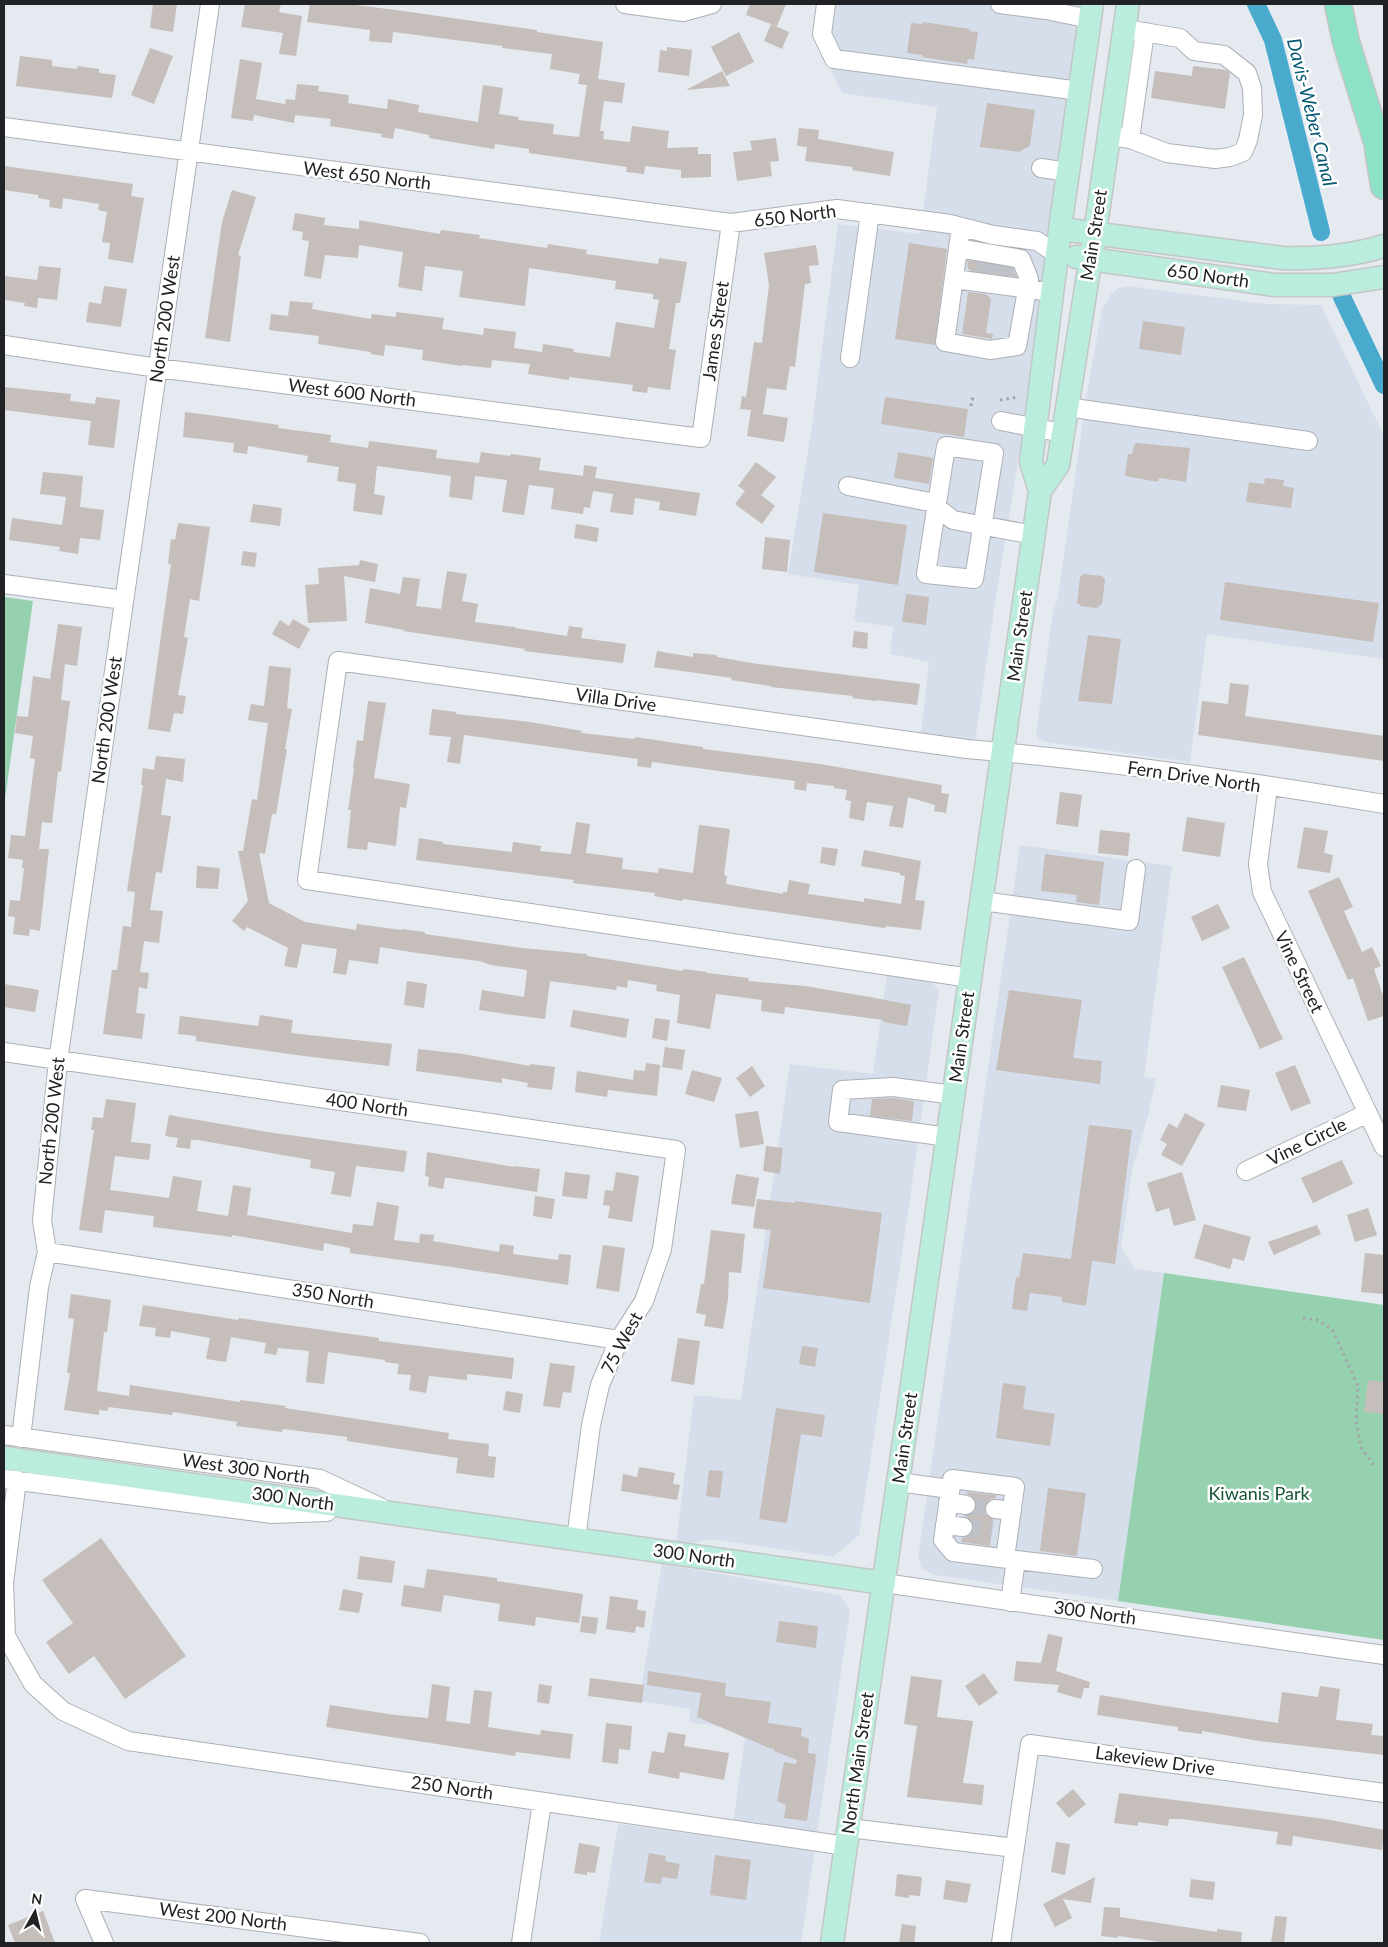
<svg xmlns="http://www.w3.org/2000/svg" width="1388" height="1947" font-family="Lato,sans-serif">
<rect width="100%" height="100%" fill="#e5e9f0"/>
<path fill="#d6deeb" d="M826 4H1083L1042 311 995 604 975 741 921 733 929 662 890 654 893 627 854 621 859 585 788 574 812 426 838 224 920 234 937 107 842 93 819 44Z
M1128 286 1265 304 1321 305 1384 436V659L1207 634 1190 762 1045 742 1039 738 1036 733 1053 612 1058 597 1087 393 1102 309 1111 294 1119 288Z
M1020 845 1172 866 1144 1077 1156 1079 1148 1116 1132 1170 1121 1248 1135 1269 1164 1273 1118 1601 935 1575 922 1569 918 1558Z
M887 974 930 980 939 990 908 1213 859 1535 833 1557 712 1539 676 1546 694 1395 741 1400 790 1064 873 1074Z
M662 1564 840 1595 850 1611 801 1943H599L618 1824 731 1839 746 1730 689 1722 691 1709 639 1701Z"/>
<path fill="#95d1ae" d="M4 597 33 601 4 806Z
M1164 1273 1384 1305V1640L1118 1601Z"/>
<g fill="none" stroke-linecap="round" stroke-linejoin="round">
<path stroke="#4aaace" stroke-width="18" d="M1256 4 1273 40 1321 232
M1342 297 1384 385"/>
</g>
<path fill="#c5beba" d="M153 4H177L173 32 150 28Z
M245 4H281L279 12 302 16 296 56 279 54 283 33 241 27Z
M310 4H347L396 10 537 30V32L603 42 598 79 625 83 622 103 604 101 600 131H604L603 139 630 142 632 126 669 131 667 148 698 147V154H711V177L681 178V170L645 166 644 174 626 172 627 167 529 153V149L495 144 494 149 429 138V135L395 128 393 139 381 137 382 134 330 126 331 119 295 115 294 123 254 115 253 121 231 118 240 59 262 63 256 99 285 104 286 99 295 100 297 84 319 86 318 91 349 95 348 103 387 109 388 99 419 105 418 112 478 122 483 85 503 88 499 114 519 117 518 120 554 124 553 134 579 137 587 85 578 84 580 74 550 69 552 54 502 48V46L393 32 392 43 369 41 370 30 307 22Z
M750 4H786L777 26 746 15Z
M923 22 970 29 969 31 978 32 974 60 968 59 967 64 922 57V55L907 53 911 23 922 24Z
M771 24 789 32 782 49 764 41Z
M739 32 754 62 726 76 711 47Z
M667 47 692 50 689 76 658 72 660 50 667 51Z
M150 48 173 56 154 104 131 95Z
M20 56 52 60V66L77 69 78 66 99 69V73L116 75 112 98 16 86Z
M1193 66 1226 70 1230 73 1225 109 1151 98 1155 71 1192 76Z
M722 71 730 86 686 90Z
M987 103 1035 110 1030 146 1019 152 980 147Z
M799 128 819 130 818 139 894 152 890 176 852 170 853 167 805 161 807 147 797 146Z
M776 138 779 161 770 162 772 176 737 181 733 152 752 150 750 141Z
M4 166 133 184 131 196 144 198 133 263 108 259 110 243 102 242 107 212 98 210 99 204 63 198 62 209 49 207 50 200 38 198V195L4 190Z
M232 190 256 197 238 255 241 256 230 342 205 338 222 222Z
M295 213 325 218 324 225 359 229V220L440 234 441 230 480 235 479 238 547 248 548 244 587 250 586 254 658 264 659 258 687 262 680 303H676L669 349 676 350 670 390 648 387 647 393 632 391 633 385 569 377V380L528 374 530 364 492 360 491 368 462 365V366L422 360 423 350 385 345 384 356 371 354V352L318 344 319 336 269 330 271 314 288 316 290 301 313 303 312 309 371 319 372 314 396 317V312L444 318 442 329 483 335 484 328 516 332 514 348 542 352 543 344 574 349 573 352 610 357 616 322 654 328 659 300 653 299V294L615 289 616 281 529 268 525 306 459 297 463 271 425 266 422 291 398 287 403 252 359 245 358 258 325 255 321 279 304 276 309 241 302 240 303 232 292 230Z
M909 243 947 249 935 345 895 339Z
M816 245 819 265 809 266 811 283 805 284 795 367 790 366 786 390 767 388 763 414 788 418 784 442 747 436 751 410 740 409 742 396 746 397 754 342 762 343 769 285 764 253Z
M967 260 1013 268 1017 277 971 271 968 269Z
M39 266 61 268 57 300 38 298 37 308 24 306 25 303 4 300V276L37 280Z
M104 286 127 289 121 327 86 322 89 302 101 304Z
M968 292 986 294 991 299 986 333 993 334 992 339 962 334Z
M1143 321 1185 327 1181 355 1139 349Z
M4 387 71 394 70 401 95 404 96 397 120 400 114 448 88 445 91 421 4 410Z
M885 397 968 409 964 437 881 424Z
M185 412 224 417 279 425 278 428 331 435 330 442 368 448 369 441 437 450 436 458 479 463 481 452 510 456 511 454 541 458 539 470 583 476 584 465 597 467 595 478 700 493 696 516 659 510 660 502 635 498 633 515 610 512 613 494 593 491 590 508 584 507 583 514 551 509 554 488 529 485 524 515 502 512 507 480 475 476 472 500 449 497 451 476 377 466 374 494 385 496 382 515 353 511 356 484 337 481 339 467 307 462 308 456 248 446 247 454 233 452 234 443 183 437Z
M1136 443 1190 448 1186 482 1159 478 1158 482 1125 476 1128 454H1132L1134 445Z
M898 452 933 458 929 484 894 478Z
M756 462 776 477 761 495 775 506 762 524 735 504 745 491 738 486Z
M43 472 83 476 80 507 104 510 100 540 80 538 78 554 59 551 60 547 9 540 12 518 62 525 66 497 40 494Z
M1265 478 1284 480 1283 486 1294 488 1291 508 1246 502 1249 482 1264 484Z
M253 504 282 508 280 526 250 522Z
M823 513 907 525 898 585 814 572Z
M178 523 210 527 199 601 190 599 184 637 188 638 178 695 186 696 183 714 174 713 170 732 148 729 171 564H168L171 539 175 540Z
M576 524 599 528 597 542 574 538Z
M765 537 790 540 787 572 762 569Z
M243 551 257 553 255 567 241 565Z
M360 560 378 564 375 582 344 576 347 621 308 623 305 585 319 584 318 568 359 565Z
M447 571 467 574 462 601 478 604 475 622 515 627V628L567 636 569 626 583 628 581 638 626 644 623 663 524 651 525 649 403 631 404 630 365 623 370 588 400 594 403 577 420 579 416 606 441 609Z
M1084 574 1102 576 1105 580 1102 604 1097 608 1080 606V604H1077L1080 577Z
M1225 582 1379 603 1373 642 1220 620Z
M906 594 929 597 926 625 902 622Z
M293 619 310 629 299 649 272 634 280 620 289 626Z
M58 624 82 627 77 666 65 664 61 700 70 701 61 772 58 771 52 823 42 822 39 849H49L40 931 30 929 29 936 13 934 15 917 8 916 10 900 20 901 24 868H22L23 860 8 858 11 835 25 836 35 759 30 758 33 736 15 733 17 716 28 717 33 676 50 679Z
M854 631 868 633 867 649 852 647Z
M1088 635 1121 639 1112 704 1078 701Z
M657 651 693 657V653L717 655V657L758 664 920 684 917 705 876 700V701L852 698 853 696 771 687V686L731 680 732 678 654 667Z
M269 666 291 668 287 708 292 709 285 749H287L276 814H272L265 854 259 853 269 903 305 922 356 930 357 924 401 930V929L425 932V934L522 948 587 954V956L683 971V969L707 972V973L749 978 748 981 805 986 870 997 911 1005 907 1026 883 1022V1020L785 1007 784 1014 761 1011 762 1000 716 994 710 1029 677 1023 680 995 656 991 657 985 628 980 627 988 617 986 616 990 550 981 545 1019 506 1014 479 1010 482 990 524 997 527 970 491 965 479 961 417 953 380 947 378 964 349 960 346 975 333 973 337 949 302 944 297 968 284 966 288 948 247 927 244 931 232 921 248 901 238 851H243L252 799 257 800 268 723 248 720 251 704 264 706Z
M1230 683 1249 685 1245 716 1384 736V761L1198 735 1202 701 1228 704Z
M368 701 386 703 374 778 410 784 406 808 400 807 396 846 368 842 367 850 347 848 351 810H348L354 769 353 768 357 740 363 741Z
M432 709 456 712V714L530 722 582 731 581 733 635 739V737L703 747V749L820 764 942 785 941 793 949 794 946 813 934 811 935 805 908 797 903 828 889 826 893 806 867 802 864 821 849 818 851 801 845 800 847 790 834 788V786L807 783 806 791 794 789 795 781 652 762 651 768 637 766 638 759 464 735 460 764 447 762 451 737 429 735Z
M156 756 185 759 183 782 166 779 161 815 171 816 162 873 156 872 150 910 163 911 159 943 144 941 140 972 149 973 147 989 139 987 136 1013 145 1014 142 1039 103 1034 112 970H117L123 926 131 927 135 892 127 891 143 785H141L143 768 154 770Z
M1060 792 1082 795 1078 827 1056 824Z
M1187 817 1225 823 1220 857 1182 851Z
M576 822 590 824 586 853 623 858 622 869 658 873 659 868 693 873 699 825 730 829 724 875 727 876 726 884 783 894V892H787L789 880 810 884 808 894 864 902V898L901 904 905 876 900 875V873L861 866 864 850 921 861 915 900 925 901 921 930 886 926 885 928 683 899 682 901 654 896 655 893 573 883 574 880 416 860 419 838 443 842V844L512 852 513 842 541 846 540 851 571 854Z
M1304 827 1328 831 1324 853 1333 855 1330 873 1297 868Z
M1100 830 1130 833 1128 856 1098 853Z
M822 847 838 849 835 866 820 863Z
M1045 854 1104 862 1099 905 1076 902 1077 895 1041 891Z
M197 866 220 868 218 889 196 888Z
M1339 877 1353 907 1344 911 1362 952 1372 947 1381 966 1374 969 1384 999V1016L1368 1021 1353 978 1348 980 1308 891Z
M1218 904 1230 928 1202 941 1191 917Z
M1244 957 1283 1039 1260 1049 1222 967Z
M407 981 427 984 424 1008 404 1005Z
M4 984 39 990 35 1012 4 1007Z
M1009 990 1082 1000 1073 1058 1102 1061 1100 1084 996 1070Z
M573 1010 629 1019 626 1038 570 1027Z
M260 1015 293 1020 291 1033 392 1044 389 1066 304 1056 196 1041V1036L178 1034 180 1016 258 1026Z
M655 1018 670 1020 667 1041 652 1038Z
M665 1047 685 1050 682 1070 662 1067Z
M418 1049 463 1054 530 1066V1064L555 1067 552 1090 527 1087 528 1083 502 1078V1083L416 1071Z
M646 1063 660 1065 657 1096 608 1090 607 1097 575 1092 577 1071 633 1080 634 1070 645 1071Z
M1295 1065 1311 1103 1291 1111 1275 1073Z
M752 1066 765 1086 750 1097 736 1078Z
M692 1070 722 1078 714 1102 685 1094Z
M1221 1085 1250 1090 1246 1111 1217 1107Z
M893 1098 914 1101 912 1121 870 1116 872 1099Z
M106 1099 136 1103 131 1142 151 1144 149 1160 115 1156 110 1190 169 1198 173 1176 202 1181 197 1211 228 1216 233 1185 251 1188 247 1215 352 1233 353 1224 373 1226 377 1202 399 1206 394 1240 419 1243 420 1234 434 1235 433 1241 499 1252 500 1244 514 1246 513 1254 558 1260 559 1254 571 1255 568 1285 445 1266 350 1253V1248L324 1243 323 1251 232 1235V1237L153 1227 154 1216 105 1210 102 1233 79 1230 94 1130H91L93 1117 103 1118Z
M758 1111 764 1144 740 1148 735 1114Z
M1185 1113 1205 1124 1182 1166 1161 1155 1167 1144 1160 1140 1169 1123 1177 1128Z
M169 1115 267 1132 407 1151 404 1172 356 1166 351 1197 331 1194 335 1172 310 1168 311 1160 198 1140H191L190 1149 176 1147 178 1138 165 1136Z
M1089 1125 1132 1130 1115 1264 1092 1261 1086 1306 1062 1302V1297L1030 1293 1027 1311 1012 1309 1016 1277 1019 1278 1023 1253 1071 1259Z
M766 1146 783 1148 780 1174 763 1171Z
M427 1152 515 1167V1166L540 1169 537 1192 450 1178H445L443 1189 428 1186 429 1177 425 1176Z
M1342 1160 1353 1184 1313 1203 1301 1178Z
M565 1172 590 1175 587 1199 562 1196Z
M616 1172 639 1176 632 1222 608 1218 610 1206 603 1205 605 1190 613 1191Z
M1182 1172 1196 1220 1174 1226 1169 1208 1156 1212 1147 1183Z
M736 1174 759 1178 754 1207 731 1204Z
M535 1196 555 1199 552 1219 533 1216Z
M757 1199 795 1203V1201L882 1213 870 1303 763 1288 771 1230 753 1228Z
M1368 1208 1377 1235 1355 1242 1347 1215Z
M1204 1224 1251 1237 1244 1261 1233 1258 1230 1269 1194 1258Z
M1317 1225 1321 1234 1274 1255 1268 1242Z
M711 1230 745 1234 741 1273 729 1272 728 1299 723 1329 704 1326 706 1315 696 1313 701 1284H704Z
M603 1245 625 1248 619 1292 596 1288Z
M1365 1253 1384 1255V1294L1361 1292Z
M71 1294 111 1300 107 1332H104L97 1391 129 1396 130 1385 240 1402V1400L286 1406 285 1408 449 1433 448 1439 489 1444 488 1456 496 1457 494 1478 456 1473 458 1458 347 1441V1437L283 1429 282 1432 236 1426 237 1422 173 1412 172 1415 108 1407V1411L99 1410V1415L64 1410 70 1373H67L74 1319 68 1318Z
M143 1305 238 1320 239 1318 379 1338V1341L514 1358 512 1379 467 1374V1380L429 1376 426 1393 409 1390 411 1375 397 1374 399 1364 385 1362V1360L328 1352 324 1384 306 1382 309 1351 278 1348 276 1355 264 1353 266 1343 231 1337 226 1362 206 1359 210 1338 171 1331 170 1338 155 1336 156 1328 139 1326Z
M678 1338 700 1341 694 1385 671 1381Z
M802 1346 818 1348 815 1367 799 1364Z
M550 1363 575 1366 571 1393 563 1392 560 1408 543 1406Z
M1368 1380 1384 1382V1414L1364 1412Z
M1003 1383 1026 1386 1023 1409 1055 1414 1050 1446 996 1438Z
M506 1391 523 1394 520 1413 503 1410Z
M776 1408 825 1415 822 1437 801 1434 787 1523 759 1519Z
M639 1467 675 1473 673 1484 680 1485 677 1500 621 1491 623 1474 637 1477Z
M709 1470 723 1471 720 1498 706 1496Z
M1048 1488 1086 1493 1077 1556 1040 1551Z
M967 1492 996 1495V1498L990 1499 985 1507V1514L993 1519 990 1546 961 1542 962 1538 968 1536 973 1529 972 1522 964 1515 974 1512 976 1506V1501L972 1497 967 1494Z
M101 1538 186 1656 125 1699 94 1656 69 1674 46 1642 73 1623 42 1580Z
M360 1556 395 1561 392 1583 357 1579Z
M427 1569 497 1578V1581L583 1594 579 1623 536 1617 535 1626 498 1621 500 1604 444 1595 441 1612 401 1606 404 1585 424 1588Z
M343 1589 363 1593 359 1613 339 1610Z
M610 1596 638 1600 637 1610 646 1611 644 1628 636 1626 635 1633 606 1629Z
M582 1616 598 1618 596 1634 580 1632Z
M779 1621 818 1626 816 1648 776 1642Z
M1048 1634 1063 1637 1056 1671 1090 1682 1089 1688H1084L1081 1699 1057 1692 1059 1685 1014 1681 1016 1661 1041 1663Z
M648 1671 726 1683 725 1696 771 1702 768 1723 802 1728 801 1736 809 1739 808 1753 816 1754 815 1759H816L807 1821 784 1818 786 1805 777 1801 784 1762 796 1764 797 1760 774 1751V1749L769 1748 697 1717 701 1693 647 1685Z
M984 1673 998 1693 979 1706 965 1686Z
M911 1676 942 1680 937 1717 973 1721 963 1783 984 1785 982 1805 907 1797 917 1726 904 1724Z
M590 1678 644 1685 642 1703 588 1696Z
M432 1684 450 1687 446 1721 470 1724 474 1690 492 1692 488 1727 540 1735 541 1730 573 1734 570 1759 516 1752 515 1756 326 1727 330 1705 395 1715 428 1718Z
M539 1684 552 1686 549 1704 537 1702Z
M1320 1686 1340 1689 1336 1720 1373 1724 1371 1735 1384 1736V1755L1259 1741 1202 1731V1734L1178 1731V1727L1097 1715 1100 1695 1165 1706 1278 1723 1282 1692 1318 1697Z
M606 1723 632 1726 630 1750 619 1749 618 1764 602 1762Z
M668 1732 686 1735 684 1746 729 1753 724 1780 680 1772 679 1779 648 1773 652 1751 664 1753Z
M1073 1789 1086 1804 1069 1818 1056 1803Z
M1119 1793 1325 1819 1384 1830 1382 1850 1293 1836 1292 1846 1276 1844 1278 1832 1182 1819H1169L1168 1826 1138 1822V1826L1114 1823Z
M1056 1842 1070 1844 1065 1875 1051 1872Z
M579 1843 600 1847 595 1873 587 1872V1875L574 1873Z
M649 1853 666 1856 665 1861 680 1864 677 1879 662 1877 661 1884 644 1882Z
M715 1855 751 1860 746 1900 710 1895Z
M897 1874 922 1877 920 1896 909 1895V1898L895 1896Z
M1095 1877 1091 1903 1063 1899 1072 1918 1055 1927 1043 1904Z
M1191 1879 1215 1882 1213 1900 1189 1897Z
M946 1880 971 1884 967 1903 943 1899Z
M1104 1907 1120 1908V1917L1217 1932V1929L1242 1932 1241 1943H1168L1118 1936V1938L1101 1936Z
M43 1911 55 1943H15L8 1925Z
M1275 1916 1287 1917 1284 1943H1271Z
M902 1924 916 1926 914 1943H899Z"/>
<g fill="none" stroke-linecap="round" stroke-linejoin="round">
<path stroke="#bec1c7" stroke-width="18" stroke-dasharray="18 9" stroke-linecap="butt" d="M983 258 988 274
M1002 261 1006 277
M966 1505 995 1509
M963 1527 992 1531"/>
<defs>
<path id="minor" d="M625 4 683 12 712 4
M826 4 822 34 834 59 1080 91
M1000 4 1046 10 1090 19
M4 127 731 223 837 209 950 224 993 235 1037 241 1058 255
M1110 136 1130 139 1167 153 1215 159 1230 157 1243 152 1248 140 1253 115 1252 88 1247 73 1224 55 1194 51 1180 38 1125 29
M1130 139 1145 32
M1041 168 1068 172
M958 248 1021 259 1029 279 1017 346 990 350 945 342 961 227
M954 279 1052 292
M4 345 158 368 701 438 731 223
M850 358 870 213
M1066 407 1308 441
M1001 421 1062 433
M946 446 994 453 974 579 926 574Z
M848 486 930 502 953 520 1034 535
M4 584 124 600
M1268 787 1258 864 1262 892 1384 1147
M982 901 1129 921 1136 869
M970 978 307 880 338 661 967 749C1107 761 1246 781 1384 804
M4 1052 676 1150 662 1249 644 1301 619 1340 600 1385 591 1425 576 1539
M948 1137 838 1122 842 1090 893 1087 954 1095
M1246 1171 1368 1113
M47 1252 619 1340
M4 1435 320 1479 380 1507
M21 1438 39 1287 47 1252 42 1220 58 1061 210 4
M4 1479 272 1514 327 1512
M17 1480 4 1583 6 1636 33 1684 63 1711 128 1741 846 1846
M898 1482 950 1489
M948 1502 966 1505
M995 1509 1012 1511
M945 1525 963 1527
M1005 1558 1015 1487 952 1479 943 1540 953 1552 1016 1560 1010 1602
M1016 1560 1093 1569
M884 1583 1384 1655
M849 1828 1015 1848
M85 1899 420 1943
M85 1899 104 1943
M521 1943 542 1802
M1001 1943 1030 1744 1384 1793"/>
<path id="major" d="M1061 229 1283 258C1317 259 1351 256 1384 246
M1076 257 1275 285H1332L1384 277
M1040 491 1058 465 1098 212 1128 4
M4 1458 884 1583
M832 1943 1040 491 1031 462 1062 214 1092 4"/>
<path id="highway" d="M1338 4 1346 42 1384 164
M1378 148 1384 186"/>
</defs>
<use href="#minor" stroke="#acb0b6" stroke-width="20"/>
<use href="#major" stroke="#c5c6c6" stroke-width="25"/>
<use href="#highway" stroke="#c5c6c6" stroke-width="29"/>
<path stroke="#a2a5aa" stroke-width="3" stroke-dasharray="2.5 4" stroke-linecap="butt" d="M1000 400 1019 397
M971 406 972 399 978 400
M1303 1318 1317 1320 1332 1329 1358 1386 1356 1421 1361 1448 1376 1468"/>
<use href="#minor" stroke="#fff" stroke-width="18"/>
<use href="#major" stroke="#baeddd" stroke-width="22"/>
<use href="#highway" stroke="#8ce1c7" stroke-width="26"/>
</g>
<g text-anchor="middle" stroke-width="5" stroke-linejoin="round" paint-order="stroke">
<g font-size="18" fill="#212225" stroke="#fff">
<text transform="translate(367 176) rotate(7)" y="6">West 650 North</text>
<text transform="translate(795 216) rotate(-7)" y="6">650 North</text>
<text transform="translate(1094 235) rotate(-81)" y="6">Main Street</text>
<text transform="translate(1208 276) rotate(8)" y="6">650 North</text>
<text transform="translate(165 319) rotate(-82)" y="6">North 200 West</text>
<text transform="translate(716 331) rotate(-82)" y="6">James Street</text>
<text transform="translate(352 393) rotate(7)" y="6">West 600 North</text>
<text transform="translate(1020 636) rotate(-82)" y="6">Main Street</text>
<text transform="translate(616 700) rotate(8)" y="6">Villa Drive</text>
<text transform="translate(107 720) rotate(-82)" y="6">North 200 West</text>
<text transform="translate(1194 777) rotate(8)" y="6">Fern Drive North</text>
<text transform="translate(1299 972) rotate(64)" y="6">Vine Street</text>
<text transform="translate(962 1037) rotate(-82)" y="6">Main Street</text>
<text transform="translate(367 1105) rotate(8)" y="6">400 North</text>
<text transform="translate(52 1121) rotate(-84)" y="6">North 200 West</text>
<text transform="translate(1307 1142) rotate(-26)" y="6">Vine Circle</text>
<text transform="translate(333 1296) rotate(9)" y="6">350 North</text>
<text transform="translate(622 1343) rotate(-62)" y="6">75 West</text>
<text transform="translate(905 1438) rotate(-82)" y="6">Main Street</text>
<text transform="translate(246 1469) rotate(8)" y="6">West 300 North</text>
<text transform="translate(293 1499) rotate(8)" y="6">300 North</text>
<text transform="translate(694 1556) rotate(8)" y="6">300 North</text>
<text transform="translate(1095 1613) rotate(8)" y="6">300 North</text>
<text transform="translate(1155 1761) rotate(8)" y="6">Lakeview Drive</text>
<text transform="translate(858 1763) rotate(-82)" y="6">North Main Street</text>
<text transform="translate(452 1788) rotate(8)" y="6">250 North</text>
<text transform="translate(223 1917) rotate(7)" y="6">West 200 North</text>
</g>
<g font-size="18" fill="#165436" stroke="#fff">
<text x="1259" y="1500">Kiwanis Park</text>
</g>
<g font-size="19" font-style="italic" fill="#065872" stroke="#fff">
<text transform="translate(1312 112) rotate(76)" y="7">Davis-Weber Canal</text>
</g>
</g>
<rect width="1388" height="1947" fill="none" stroke="#212225" stroke-width="10"/>
<g transform="translate(35 1912) rotate(8)" stroke="#ffffff" stroke-width="4" paint-order="stroke">
<path d="M0-4L9 19L0 12L-9 19Z" fill="#212225"/>
<text y="-8" font-size="14" font-weight="bold" text-anchor="middle" fill="#212225">N</text>
</g>
</svg>
